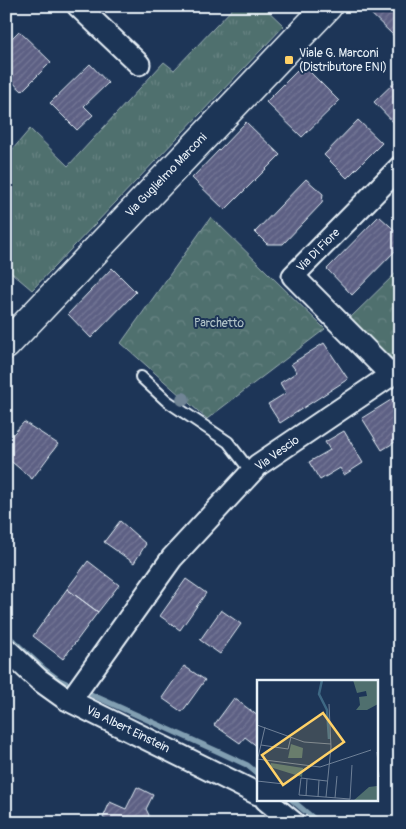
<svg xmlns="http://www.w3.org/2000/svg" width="406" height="829" font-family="Pangolin,sans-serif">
<defs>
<pattern id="grass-tufts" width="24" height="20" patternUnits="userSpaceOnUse" patternTransform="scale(1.25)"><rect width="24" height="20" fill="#4f6f6e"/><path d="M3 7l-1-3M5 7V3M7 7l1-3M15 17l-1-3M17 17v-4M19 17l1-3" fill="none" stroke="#688483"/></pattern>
<pattern id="forest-crowns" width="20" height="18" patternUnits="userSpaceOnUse" patternTransform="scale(1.25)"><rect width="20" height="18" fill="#4f6f6e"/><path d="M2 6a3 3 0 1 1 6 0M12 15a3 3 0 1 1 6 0" fill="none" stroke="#688483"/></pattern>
<pattern id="building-hatch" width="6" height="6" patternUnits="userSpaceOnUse" patternTransform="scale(1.25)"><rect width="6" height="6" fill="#5d6084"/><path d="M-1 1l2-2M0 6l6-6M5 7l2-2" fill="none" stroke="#747796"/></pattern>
</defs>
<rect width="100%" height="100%" fill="#1d3557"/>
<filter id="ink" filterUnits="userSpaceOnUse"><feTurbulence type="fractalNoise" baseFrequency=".02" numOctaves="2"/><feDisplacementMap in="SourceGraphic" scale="10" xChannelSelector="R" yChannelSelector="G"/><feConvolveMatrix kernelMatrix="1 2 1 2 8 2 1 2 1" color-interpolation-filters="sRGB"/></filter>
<g filter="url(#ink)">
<path fill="url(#grass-tufts)" stroke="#9cb0b3" d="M235 6H263L284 26 32 290 6 268V157L30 129 68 166 164 62 174 70Z"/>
<path fill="url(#forest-crowns)" stroke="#9cb0b3" d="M211 217 325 329 207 419 121 343Z
M400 269V356L394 360 349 319Z"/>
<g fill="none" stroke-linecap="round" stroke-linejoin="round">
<path stroke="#829fb2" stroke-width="5.5" d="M6 634 44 669 59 680 217 751 247 765 258 774
M292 800 319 823"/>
</g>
<path fill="url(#building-hatch)" stroke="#e8f1f8" d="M363 6H400V29L394 36Z
M19 31 51 62 22 91 6 76V44Z
M90 64 108 83 84 106 93 115 77 130 50 103Z
M303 65 339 101 302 137 266 102Z
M400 77V128H399L374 102Z
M358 120 382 143 347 178 324 155Z
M246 122 280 155 225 210 192 178Z
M306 179 323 194 322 203 283 244H267L255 232Z
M379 216 400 235V246L352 295 327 269Z
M112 268 136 292 91 338 68 314Z
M324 343 348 379 280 423 268 404 286 393 280 383 297 372 291 364Z
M399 395 400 439 382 450 362 418Z
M24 422 58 444 32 479 6 457V442Z
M344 431 363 463 344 475 340 468 320 480 309 462 330 450 325 442Z
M120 521 146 544 134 563 104 542Z
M88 561 119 585 98 612 67 589Z
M186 579 206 593 180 630 160 616Z
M67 589 98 612 63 659 33 636Z
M221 610 241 624 220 654 200 640Z
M184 666 205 680 182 712 162 698Z
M234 698 258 716V747L245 737 240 743 214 725Z
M137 787 153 795 146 809 149 815 145 823H113L103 818 110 802 126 809Z"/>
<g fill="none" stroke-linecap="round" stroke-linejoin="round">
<defs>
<path id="lane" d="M141 377 167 401 228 442 251 472"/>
<path id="street" d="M78 6 139 64
M391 375 293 276 400 167
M6 649 38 679 66 699 258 794
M70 701 172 558 258 465 400 369
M266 800 294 823"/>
<path id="secondary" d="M6 345 328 6"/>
</defs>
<use href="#lane" stroke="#e8f1f8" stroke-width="14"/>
<use href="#street" stroke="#e8f1f8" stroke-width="25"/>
<use href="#secondary" stroke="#e8f1f8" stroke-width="31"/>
<use href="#lane" stroke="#1d3557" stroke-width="10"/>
<use href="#street" stroke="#1d3557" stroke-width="21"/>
<use href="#secondary" stroke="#1d3557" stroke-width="28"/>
</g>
<circle fill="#6f8495" cx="183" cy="399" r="7"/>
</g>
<rect fill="#ffd166" stroke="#1d3557" stroke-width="2" x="284" y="55" width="10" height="10" rx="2.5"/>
<g text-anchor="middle" stroke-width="4" stroke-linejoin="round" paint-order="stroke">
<g font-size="12" fill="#e8f1f8" stroke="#1d3557" text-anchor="start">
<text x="299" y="57">Viale G. Marconi<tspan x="299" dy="14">(Distributore ENI)</tspan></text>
</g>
<g font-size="12" fill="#e8f1f8" stroke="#1d3557">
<text transform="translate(166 175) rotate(-46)" y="4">Via Guglielmo Marconi</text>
<text transform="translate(318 250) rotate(-45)" y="4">Via Di Fiore</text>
<text transform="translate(277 453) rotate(-36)" y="4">Via Vescio</text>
<text transform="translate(128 729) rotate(26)" y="4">Via Albert Einstein</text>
</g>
<g font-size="12" fill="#b2c4c8" stroke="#1d3557">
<text x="219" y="327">Parchetto</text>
</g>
</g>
<g transform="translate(257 680)">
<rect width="121" height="121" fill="#1d3557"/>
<path d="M14 83 46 88 45 97 13 87Z" fill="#4f6f6e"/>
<path d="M96 0H121V24L110 30H99L103 25 102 17 110 16 109 11 100 13ZM34 64 46 68 45 78H31Z" fill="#4f6f6e"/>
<path d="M120 106 121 121H96L112 107Z" fill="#4f6f6e"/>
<path fill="none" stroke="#3e6884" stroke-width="2.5" d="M65 0 62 14 70 30 72 59"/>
<path fill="none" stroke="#6e8097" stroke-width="1" d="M0 45 47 62 74 64M4 65 31 69 34 57M120 72 122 97M0 79 63 87 114 70M0 82 8 47M0 101 27 104M70 101 44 98 42 115 93 119 95 85M49 116 50 99M61 117 62 100M69 117 74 67 72 24M78 118 80 96"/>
<path fill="#ffd166" fill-opacity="0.15" stroke="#ffd166" stroke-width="2.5" d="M66 33 87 62 26 105 5 75Z"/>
<rect width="121" height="121" fill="none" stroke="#e8f1f8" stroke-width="2.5"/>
</g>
<rect width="406" height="829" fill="none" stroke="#1d3557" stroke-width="25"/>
<rect x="12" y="12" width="381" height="804" fill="none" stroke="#e8f1f8" stroke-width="2" filter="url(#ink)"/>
</svg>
